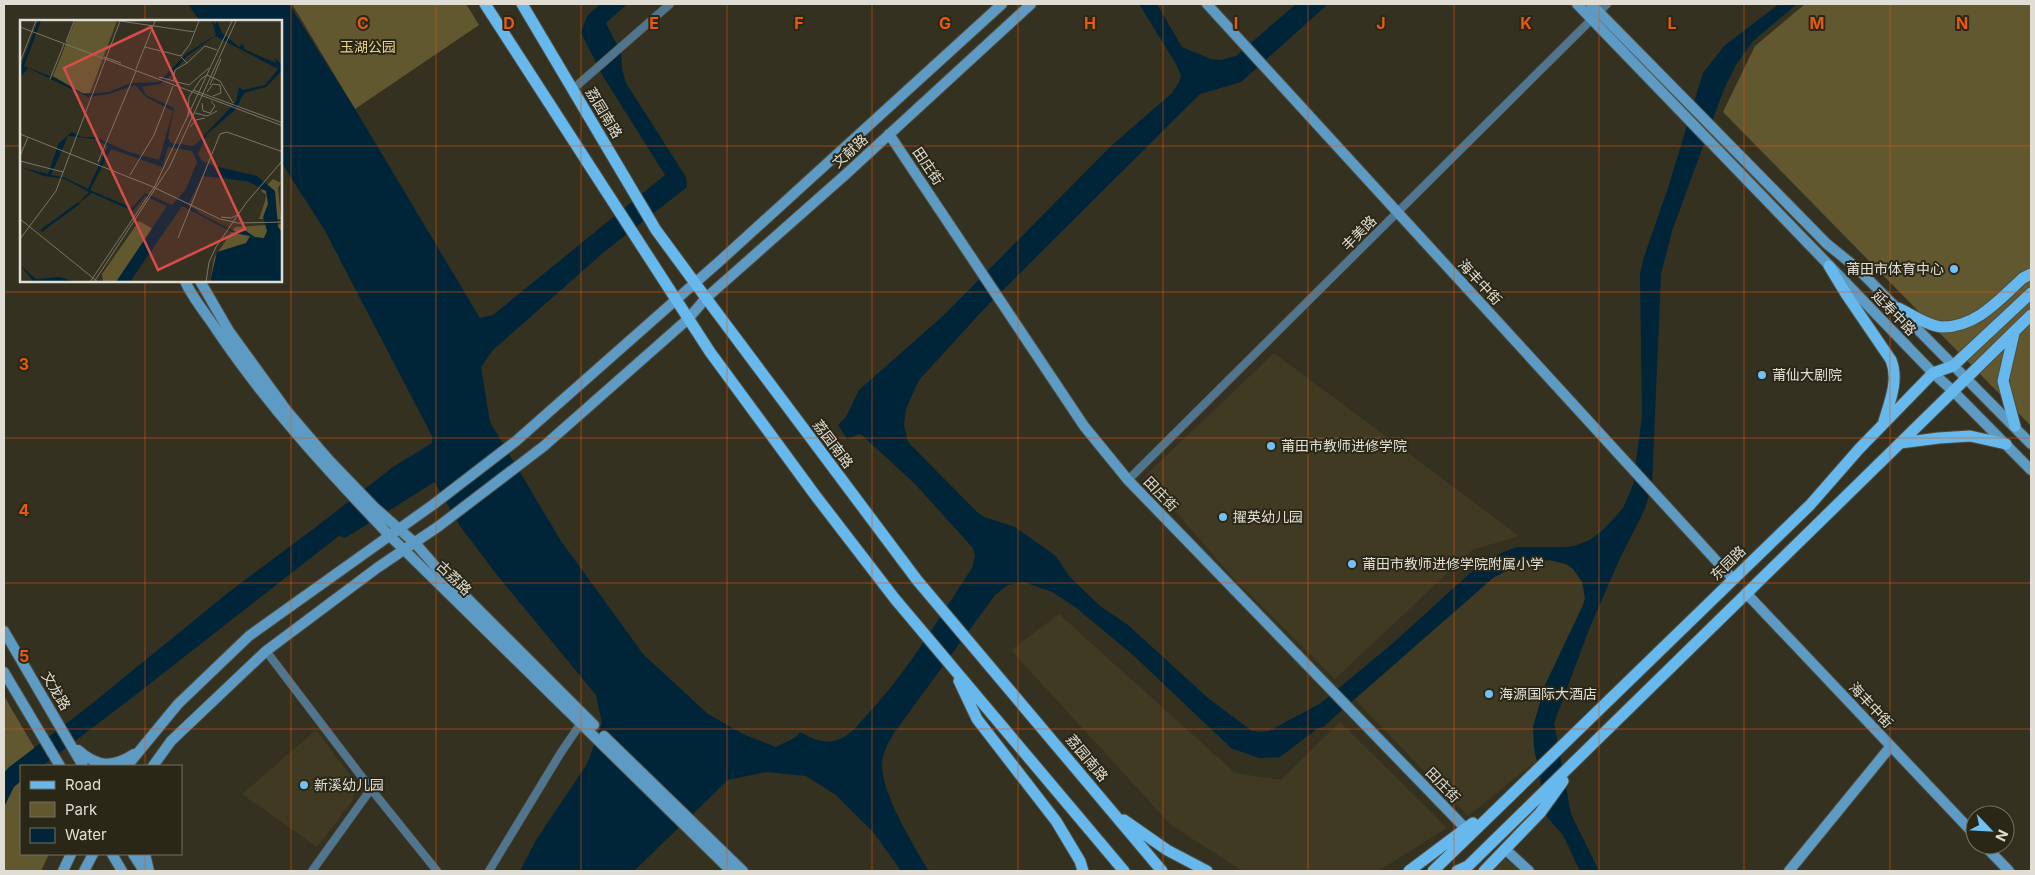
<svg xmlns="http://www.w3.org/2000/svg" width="2035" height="875" font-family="Inter,'Noto Sans SC',sans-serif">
<rect width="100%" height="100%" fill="#353121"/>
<path fill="#403a23" d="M1274 353 1519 536 1472 550 1335 679 1233 578 1145 476Z
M1519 553 1584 569 1593 589 1541 757 1468 816 1346 690Z
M1059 614 1235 773 1281 780 1340 722 1447 828 1378 871H1243L1171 825 1011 650Z
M316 730 353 779 355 791 352 801 317 847 242 794Z
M1505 859 1522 871H1493Z"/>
<path fill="#62582f" d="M292 4H466L479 25 355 109Z
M1805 4H2031V426L1723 112 1755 46Z
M4 696 45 766H21V854H49L41 871H4Z"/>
<path fill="#002438" d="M188 4H289L355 109 480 318 493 315 665 175 604 78 581 33 587 16 600 4H627L606 23 621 53 622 69 626 83 686 177 687 187 604 252 493 350 481 367 490 422 561 541 643 654 708 714 745 735 776 747 796 737 800 732C812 739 826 745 840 739 850 735 858 725 865 717 907 673 939 618 972 568L975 556 973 548 915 484 863 436 859 434 847 439 838 425 846 417 859 390 944 315 1111 146 1172 93 1179 82 1181 75 1176 64 1139 4H1157L1182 47 1211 59 1221 60 1236 56 1296 4H1328L1241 82 1200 94 984 309 920 379 916 386 906 409 904 425 908 442 976 511 984 517 1015 527 1056 556 1069 576 1100 606 1128 625 1208 698 1252 731 1260 732 1269 731 1321 703 1392 644 1479 565 1501 553 1517 547H1566L1574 546 1590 540 1604 529 1623 508 1633 485 1642 416 1640 274 1644 257 1668 188 1703 73 1724 46 1779 4H1797L1753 41 1736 65 1724 89 1672 231 1661 274 1652 485 1645 509 1621 556 1590 627 1554 723 1571 814 1599 871H1580L1563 835 1547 817 1534 747 1533 727 1545 685 1583 605 1585 598 1582 582 1573 569 1566 564 1550 560 1518 565 1493 578 1323 727 1318 728 1280 757 1259 758 1231 748 1133 655 1074 606 1052 592 1024 582 1008 585 995 595 894 733C888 743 882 754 882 765 882 794 914 847 929 871H901L874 833 836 795 806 776 766 772 728 780 634 871H520L536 840 587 764 602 723 596 695 497 575 460 526 431 476 409 481 129 700 42 766H21V781L14 787 4 807V773L8 768 89 706 229 592 316 527 393 467 432 443V436L324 229 281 162V21H200Z"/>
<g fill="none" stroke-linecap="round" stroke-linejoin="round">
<path stroke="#002438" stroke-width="15" d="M344 530 446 466"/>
<defs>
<path id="street" d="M573 89 670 4
M1128 480 1607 4
M266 651 371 789 312 871
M371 789 437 871
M489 871 560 754 581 723"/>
<path id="secondary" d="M1207 4 1733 579
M1577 4 1933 373 1953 391 2031 470
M1591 4 1827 244 1858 269 2031 444
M889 134 1084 426 1128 480 1466 829
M185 281C192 298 208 316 218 332 268 406 328 471 390 536L731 871
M200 281 229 331 287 411 328 459 374 507 415 543 435 566 594 725
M1746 593 1975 835
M4 631 83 766
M4 672 60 766
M604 736 743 871
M78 750C97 767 113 768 134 754
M127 766 178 704 249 636 434 504 516 441 721 260 1002 4
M153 766 171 741 266 651 377 568 439 526 544 446 688 319 706 298 845 175 1031 4
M1984 845 2009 871
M1505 849 1529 871
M112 854 122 871
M133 854 144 871
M145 854 149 871
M63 871 71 854
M84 871 93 854
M1789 871 1891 746"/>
<path id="primary" d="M485 4 710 352 815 495 895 599 1124 871
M522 4 656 230 706 298 917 580 1162 871
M1829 266 1846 294 1891 360C1899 380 1890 401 1884 421
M1898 308C1911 314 1928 326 1942 327 1977 327 2000 299 2023 278L2031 274
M2014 333 2003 381 2015 426
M1900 443 1939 438 1970 436 2006 444
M959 681 977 719 1056 821 1080 861 1083 871
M1124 820 1167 850 1207 871
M1409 871 1473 823
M1433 871 1810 505 1859 449 1933 373 1953 366 2031 293
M1457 871 1468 866 2031 315
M1484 871 1540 813 1563 781"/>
</defs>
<use href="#street" stroke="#504d3e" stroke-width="9"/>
<use href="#secondary" stroke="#504d3e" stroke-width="12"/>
<use href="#primary" stroke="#504d3e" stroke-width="13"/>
<use href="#street" stroke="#4f758f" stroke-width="8"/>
<use href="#secondary" stroke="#5d9bc4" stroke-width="10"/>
<use href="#primary" stroke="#66b8ed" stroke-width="11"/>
</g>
<path fill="none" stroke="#e8590c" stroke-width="1" stroke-opacity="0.55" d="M145 4V21M291 4V871M436 4V871M581 4V871M727 4V871M872 4V871M1018 4V871M1163 4V871M1308 4V871M1454 4V871M1599 4V871M1744 4V871M1890 4V871M4 146H21M281 146H2031M145 281V766M4 292H2031M4 438H2031M4 583H2031M4 729H2031M145 854V871"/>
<g fill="#71c1f5" stroke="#2b2717" stroke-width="2">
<circle cx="1954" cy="269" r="5"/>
<circle cx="1762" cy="375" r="5"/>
<circle cx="1271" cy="446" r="5"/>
<circle cx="1223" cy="517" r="5"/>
<circle cx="1352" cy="564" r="5"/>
<circle cx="1489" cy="694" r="5"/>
<circle cx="304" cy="785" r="5"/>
</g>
<g text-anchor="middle" stroke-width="4" stroke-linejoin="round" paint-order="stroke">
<g font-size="14" fill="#e8d386" stroke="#2b2717">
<text x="368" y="52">玉湖公园</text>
</g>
<g font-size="14" fill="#e0ded4" stroke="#2b2717">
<text transform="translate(604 113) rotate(59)" y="5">荔园南路</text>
<text transform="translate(850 151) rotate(-42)" y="5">文献路</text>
<text transform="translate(928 166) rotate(56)" y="5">田庄街</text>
<text transform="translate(1359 233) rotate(-45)" y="5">丰美路</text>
<text transform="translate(1480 282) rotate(47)" y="5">海丰中街</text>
<text transform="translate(1894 313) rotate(46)" y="5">延寿中路</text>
<text transform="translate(833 444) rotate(53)" y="5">荔园南路</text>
<text transform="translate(1161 494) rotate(46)" y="5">田庄街</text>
<text transform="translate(1728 563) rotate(-44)" y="5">东园路</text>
<text transform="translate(454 578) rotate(44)" y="5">古荔路</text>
<text transform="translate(56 691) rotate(59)" y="5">文龙路</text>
<text transform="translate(1871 705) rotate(47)" y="5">海丰中街</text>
<text transform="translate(1087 758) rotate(50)" y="5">荔园南路</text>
<text transform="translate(1443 785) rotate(46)" y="5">田庄街</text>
</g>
<g font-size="14" fill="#e0ded4" stroke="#2b2717" text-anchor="start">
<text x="1944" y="274" text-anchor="end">莆田市体育中心</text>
<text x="1772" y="380">莆仙大剧院</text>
<text x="1281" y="451">莆田市教师进修学院</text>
<text x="1233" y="522">擢英幼儿园</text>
<text x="1362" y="569">莆田市教师进修学院附属小学</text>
<text x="1499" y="699">海源国际大酒店</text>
<text x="314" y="790">新溪幼儿园</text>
</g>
</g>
<g transform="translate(20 20)">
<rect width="262" height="262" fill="#353121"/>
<path d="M55 1H97L70 73H62L33 56ZM253 159 261 163 258 168 261 199H239L245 181 246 175 241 171ZM119 201 133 209 96 262H83L82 254ZM262 204V262H190L194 238 215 207Z" fill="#62582f"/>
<path d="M18 1H21L4 46 35 58 64 74 89 72 110 63 139 62 167 33 196 15 192 1 195 5 197 1 202 13 219 27 223 24 224 29 256 43 255 38 262 45V51L246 67 224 73 215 90 187 114 178 134 182 141 194 146 237 156 255 171 258 207 262 212V262H190L197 232 226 223 230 216 214 213 162 186 110 262H96L147 186 125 176 113 191 72 173 58 184 69 172 45 159 24 156 0 147 28 154 39 123 52 112 62 117H75L106 131 139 140 153 91 126 77 115 65 89 74 68 77 8 48 0 58V48ZM195 16 258 49 245 65 223 70 219 67 216 82 174 126 151 123 148 118 154 88 126 75 122 67 140 64 148 58 167 36ZM48 116 75 119 88 126 68 169 46 158 31 155ZM148 127 172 131 177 142 166 169 152 185 125 173 112 188 70 170 91 129 142 147ZM182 156 227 161 246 171 248 184 243 197 247 211 244 218 235 217 226 211 216 212 167 187ZM0 245 16 259 40 257 55 262H14Z" fill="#002438" fill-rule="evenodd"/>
<path fill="none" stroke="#002438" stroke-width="2.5" d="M211 158 227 160M163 183 177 192M21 211 59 183"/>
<path fill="none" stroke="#797669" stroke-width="1" d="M100 1 175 12M0 7 263 106M46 22 54 1M125 27 161 36 170 24 179 1M84 37 101 43M0 42 16 1M167 43 185 26 197 30M116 49 135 1M139 57 169 65 189 48M30 59 44 24M153 61 155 50 167 43 161 37M190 65 201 39M173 70 263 103M187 72 193 64 200 65 201 73 193 76M182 83 183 91 190 93 195 86 191 81M175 93 187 96 197 91M168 97 169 77 181 59 187 55 200 61 213 83M170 107 176 100 185 98M0 114 131 166 200 199 218 203 263 202M0 136 8 117M0 141 43 152M78 142 116 51M110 155 134 115 153 66M201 197 211 198 217 195M0 199 78 262M158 218 200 114 207 112 263 132M0 219 36 171 100 1M70 262 135 166 212 1M74 262 150 146 216 1M186 262 189 242 196 227 226 183 263 140"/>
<path fill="#d84c4a" fill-opacity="0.15" stroke="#d84c4a" stroke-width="2.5" d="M131 7 225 209 138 250 44 48Z"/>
<rect width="262" height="262" fill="none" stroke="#e0ded4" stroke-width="2.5"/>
</g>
<g font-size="16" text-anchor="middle" font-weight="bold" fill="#e8590c" stroke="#2b2717" stroke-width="4" stroke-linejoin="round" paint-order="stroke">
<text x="363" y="29">C</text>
<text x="509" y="29">D</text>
<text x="654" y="29">E</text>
<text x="799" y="29">F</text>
<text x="945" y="29">G</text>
<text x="1090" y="29">H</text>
<text x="1236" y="29">I</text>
<text x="1381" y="29">J</text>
<text x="1526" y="29">K</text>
<text x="1672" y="29">L</text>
<text x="1817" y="29">M</text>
<text x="1962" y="29">N</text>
<text x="24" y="370">3</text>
<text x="24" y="516">4</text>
<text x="24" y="662">5</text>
</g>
<rect width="2035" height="875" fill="none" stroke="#e0ded4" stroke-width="10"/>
<rect x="20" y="765" width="162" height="90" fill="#2b2717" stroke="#737063"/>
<rect x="30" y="781" width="25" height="8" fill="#66b8ed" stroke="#737063"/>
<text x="65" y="790" font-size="15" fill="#e0ded4">Road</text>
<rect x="30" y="802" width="25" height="15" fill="#62582f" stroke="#737063"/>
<text x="65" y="815" font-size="15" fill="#e0ded4">Park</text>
<rect x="30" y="828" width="25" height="15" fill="#002438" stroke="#737063"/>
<text x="65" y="840" font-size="15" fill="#e0ded4">Water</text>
<g transform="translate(1990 830) rotate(115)"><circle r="24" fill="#2b2717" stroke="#737063"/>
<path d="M0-4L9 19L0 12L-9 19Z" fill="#71c1f5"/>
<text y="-8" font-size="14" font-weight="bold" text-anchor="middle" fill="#e0ded4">N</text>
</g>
</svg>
